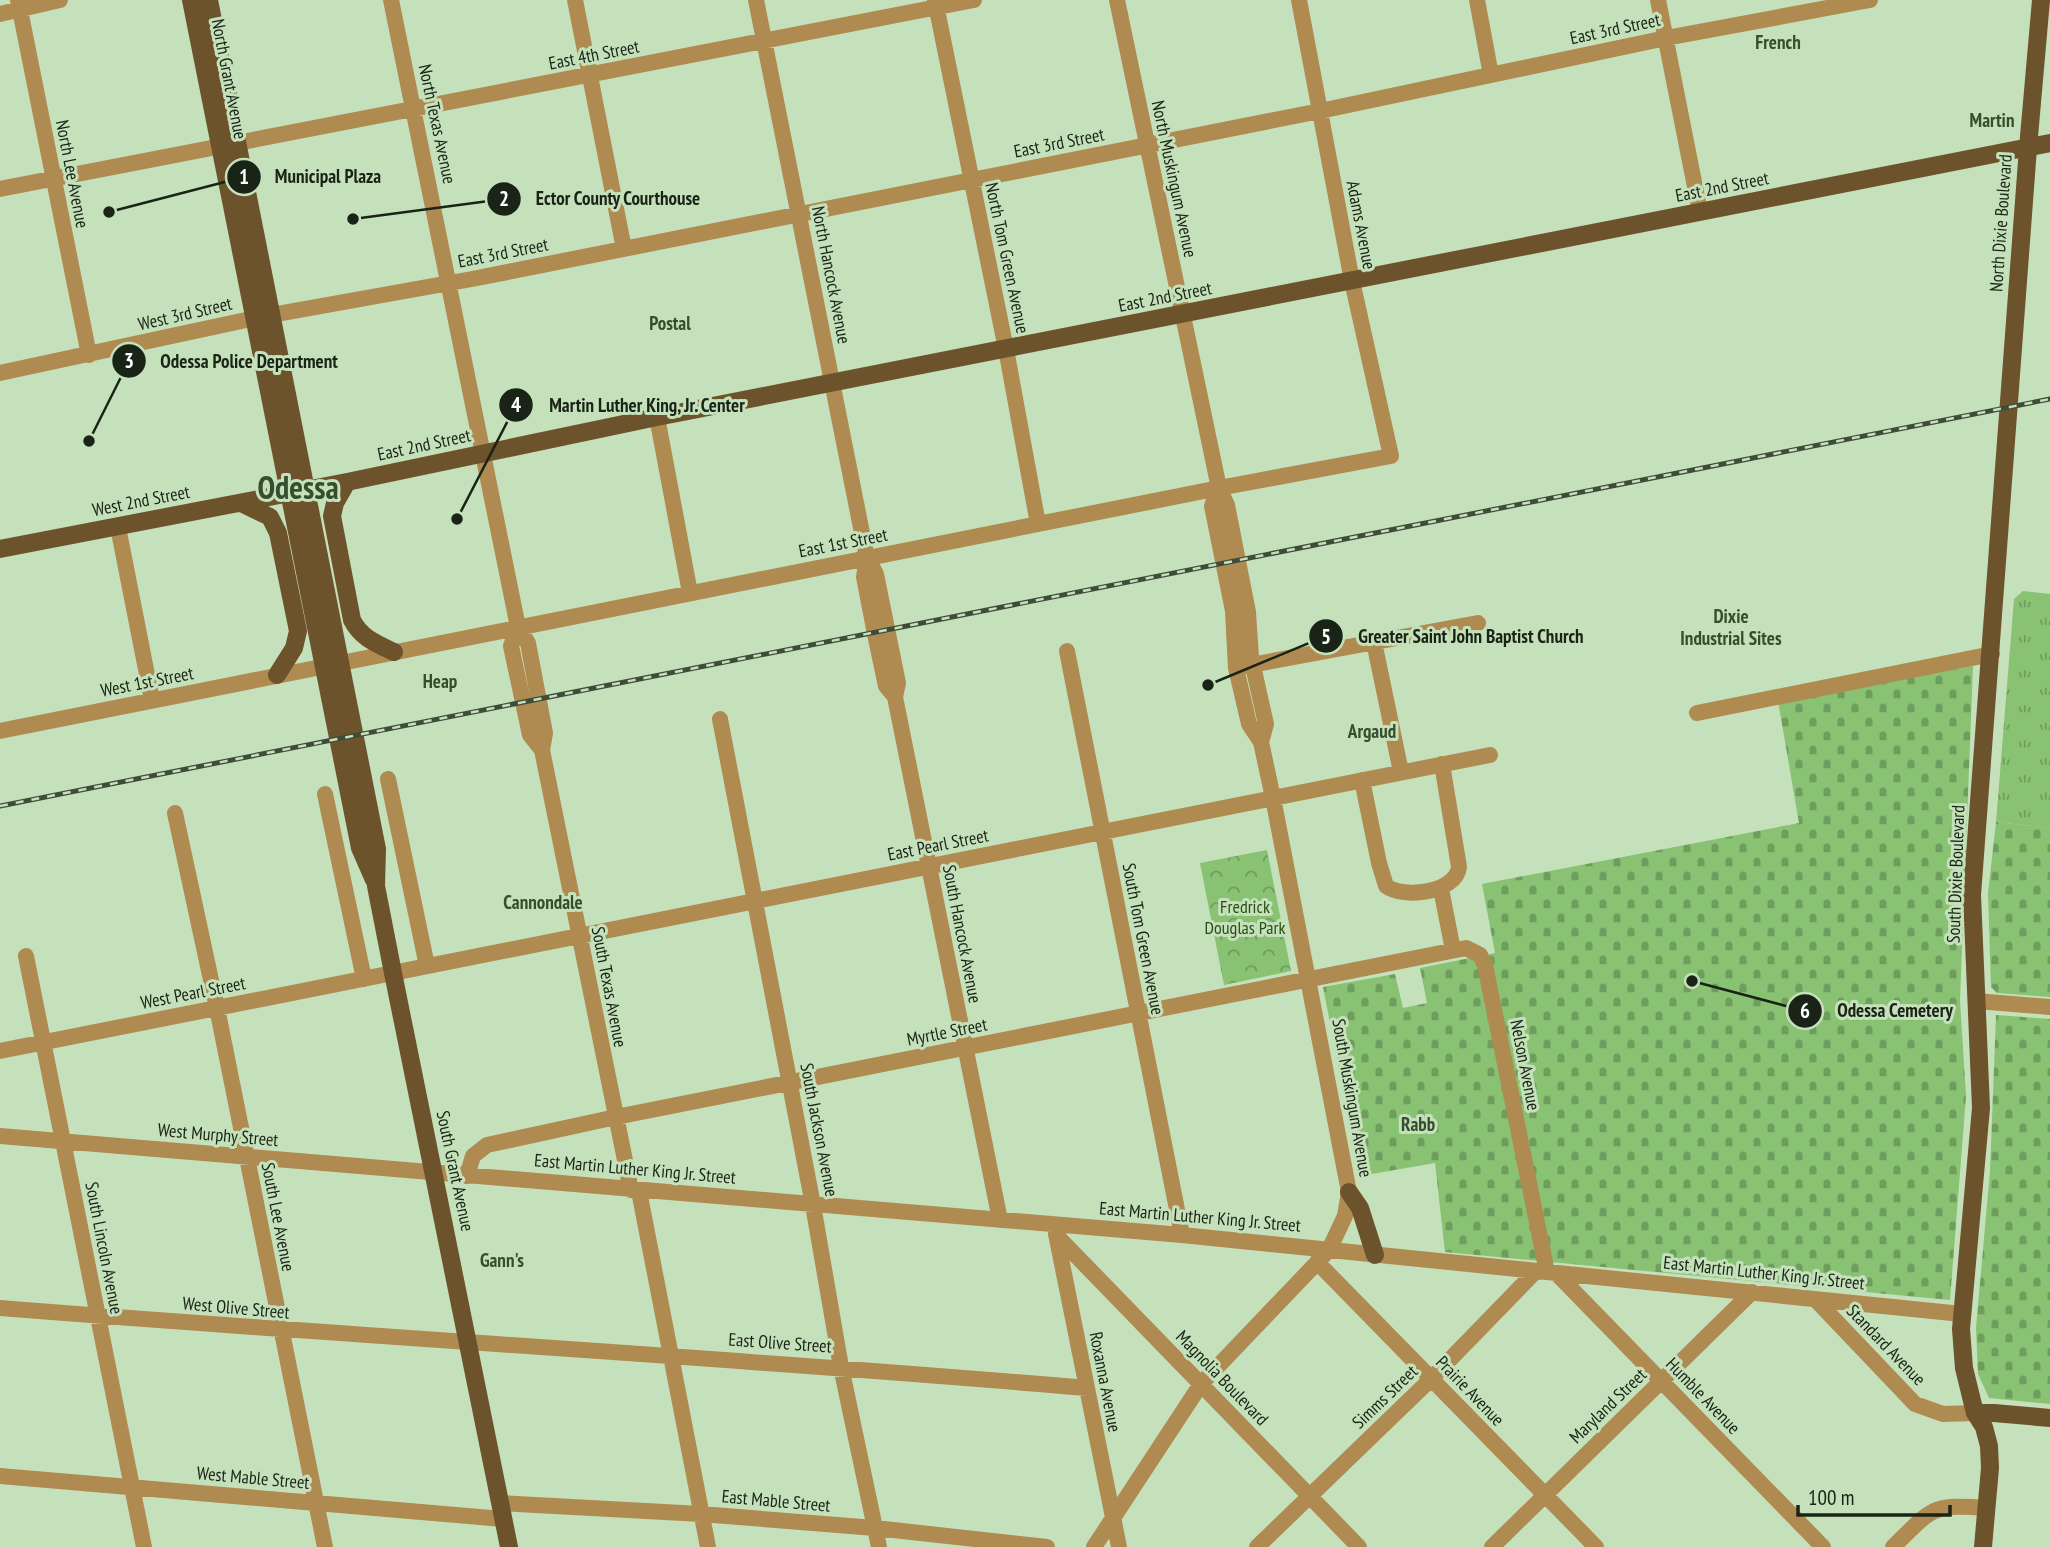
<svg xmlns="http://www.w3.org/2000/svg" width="2050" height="1547" font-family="'PT Sans Narrow',sans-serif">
<defs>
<pattern id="grass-tufts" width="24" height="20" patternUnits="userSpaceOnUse" patternTransform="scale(1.75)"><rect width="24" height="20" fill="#88c272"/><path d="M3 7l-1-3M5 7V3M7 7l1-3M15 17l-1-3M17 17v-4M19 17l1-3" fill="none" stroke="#6e9d5d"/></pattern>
<pattern id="cemetery-stones" width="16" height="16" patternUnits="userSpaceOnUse" patternTransform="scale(1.75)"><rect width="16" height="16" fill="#88c272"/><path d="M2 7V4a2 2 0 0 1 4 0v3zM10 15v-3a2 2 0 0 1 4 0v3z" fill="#6e9d5d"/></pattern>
<pattern id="park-crowns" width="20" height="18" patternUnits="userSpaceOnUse" patternTransform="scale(1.75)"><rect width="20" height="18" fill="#88c272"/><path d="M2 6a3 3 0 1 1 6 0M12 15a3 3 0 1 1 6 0" fill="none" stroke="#6e9d5d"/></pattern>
</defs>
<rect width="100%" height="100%" fill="#c5e1bb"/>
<path fill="url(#grass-tufts)" d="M2023 591 2050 594V828L1996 822 2014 599Z"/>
<path fill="url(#cemetery-stones)" d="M1973 666 1960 1000 1966 1096 1950 1300 1445 1252 1435 1163 1360 1176 1323 987 1395 974 1403 1008 1427 1003 1420 968 1495 953 1482 884 1799 823 1778 701Z
M1996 822 2050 828V997L1997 993 1991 987 1988 893Z
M1996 1015 2050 1019V1404L1989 1398 1978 1374 1976 1328 1990 1171Z"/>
<path fill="url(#park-crowns)" d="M1267 850 1291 971 1224 985 1200 863Z"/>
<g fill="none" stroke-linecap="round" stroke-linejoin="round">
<path stroke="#af8b52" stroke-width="16" d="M18 0 89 355
M391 0 518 627 528 643 545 733 542 750 631 1190
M575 0 624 249
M756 0 867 558 876 574 898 683 895 697 1000 1220
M935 0 1006 349 1038 524
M1117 0 1219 488 1227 505 1248 612 1251 657 1266 724 1261 742
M1477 0 1491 75
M1658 0 1700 212
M0 14 60 0
M0 189 974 0
M0 373 255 318 472 279 1320 111 1666 38 1870 0
M657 417 690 593
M118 527 152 700
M867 558 864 577 875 634 886 686 895 697
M518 627 511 646 530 735 542 750
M1374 642 1401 772
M1067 651 1182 1235
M1245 666 1478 623
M1697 713 1992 654
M720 719 813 1205 841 1367 879 1547
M0 731 1219 488 1391 456 1352 281 1299 0
M388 779 427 966
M1362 780 1379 863 1386 886C1403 899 1456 893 1459 867L1442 764
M325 794 364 979
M175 813 217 1008 325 1547
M1441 889 1453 950
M26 956 144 1547
M1976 1001 2050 1007
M0 1051 1490 755
M0 1136 1182 1235 1962 1314
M467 1176 473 1156 487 1145 616 1117 1466 948 1480 955 1485 965 1547 1272
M639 1191 708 1547
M1056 1234 1119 1547
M1056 1235 1359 1547
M1317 1262 1596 1547
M1556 1273 1823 1547
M1815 1299 1915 1404 1943 1414 1975 1413
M0 1308C362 1337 725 1357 1087 1388
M0 1476 503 1519
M500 1503 701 1514 875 1528 1047 1547
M1094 1547 1201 1384 1329 1250 1345 1216 1349 1192 1273 798 1261 742 1249 724 1236 668 1233 611 1212 506 1219 488
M1257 1547 1431 1379 1536 1271
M1492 1547 1752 1292
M1893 1547C1933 1508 1930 1504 1987 1508"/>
<path stroke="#6d532c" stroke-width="18" d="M191 0 360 848 374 880
M209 0 377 849 376 886 393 973 509 1547
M347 482 335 503 332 516 352 620C361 638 377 644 394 652
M241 503 270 517 278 533 298 631 294 648 277 675
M0 549 347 482 657 417 2050 143
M1349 1192 1360 1208 1375 1255
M1975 1413H1994L2050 1418
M1983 1547 1990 1468 1989 1446 1984 1427 1975 1413 1964 1368 1961 1329 1981 1108 1972 895 2028 148 2041 0"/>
<defs>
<path id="rail" d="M0 806 2050 399"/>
</defs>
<use href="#rail" stroke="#3e4c39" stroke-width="5"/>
<use href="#rail" stroke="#c5e1bb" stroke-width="2.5" stroke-dasharray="8" stroke-linecap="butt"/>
</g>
<g text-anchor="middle" stroke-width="6" stroke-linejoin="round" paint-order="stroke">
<g font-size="18" fill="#1a2416" stroke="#c5e1bb">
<text transform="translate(1615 29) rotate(-12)" y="6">East 3rd Street</text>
<text transform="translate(594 55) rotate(-11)" y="6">East 4th Street</text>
<text transform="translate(229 79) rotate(79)" y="6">North Grant Avenue</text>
<text transform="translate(437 124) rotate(78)" y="6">North Texas Avenue</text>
<text transform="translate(1059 143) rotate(-11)" y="6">East 3rd Street</text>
<text transform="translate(72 174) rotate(79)" y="6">North Lee Avenue</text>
<text transform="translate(1174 179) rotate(78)" y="6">North Muskingum Avenue</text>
<text transform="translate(1722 187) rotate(-11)" y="6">East 2nd Street</text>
<text transform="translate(2001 223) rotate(-86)" y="6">North Dixie Boulevard</text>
<text transform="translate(1361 225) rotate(79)" y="6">Adams Avenue</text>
<text transform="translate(503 253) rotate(-11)" y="6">East 3rd Street</text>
<text transform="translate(1007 258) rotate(78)" y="6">North Tom Green Avenue</text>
<text transform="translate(831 275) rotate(79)" y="6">North Hancock Avenue</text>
<text transform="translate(1165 297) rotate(-11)" y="6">East 2nd Street</text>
<text transform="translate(185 314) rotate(-13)" y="6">West 3rd Street</text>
<text transform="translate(424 445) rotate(-12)" y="6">East 2nd Street</text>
<text transform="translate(141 501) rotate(-11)" y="6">West 2nd Street</text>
<text transform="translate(843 543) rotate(-11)" y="6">East 1st Street</text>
<text transform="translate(147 682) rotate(-11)" y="6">West 1st Street</text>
<text transform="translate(938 845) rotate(-11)" y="6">East Pearl Street</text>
<text transform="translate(1956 874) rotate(-88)" y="6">South Dixie Boulevard</text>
<text transform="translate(962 934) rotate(79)" y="6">South Hancock Avenue</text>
<text transform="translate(1143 939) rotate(79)" y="6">South Tom Green Avenue</text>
<text transform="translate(609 987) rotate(79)" y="6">South Texas Avenue</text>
<text transform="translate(193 993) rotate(-11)" y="6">West Pearl Street</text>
<text transform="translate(947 1032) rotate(-11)" y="6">Myrtle Street</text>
<text transform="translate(1525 1065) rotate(79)" y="6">Nelson Avenue</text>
<text transform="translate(1352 1098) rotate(80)" y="6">South Muskingum Avenue</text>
<text transform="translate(819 1130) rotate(79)" y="6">South Jackson Avenue</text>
<text transform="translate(218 1135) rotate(5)" y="6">West Murphy Street</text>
<text transform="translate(635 1169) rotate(5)" y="6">East Martin Luther King Jr. Street</text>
<text transform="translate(455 1171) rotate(78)" y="6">South Grant Avenue</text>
<text transform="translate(278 1217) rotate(79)" y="6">South Lee Avenue</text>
<text transform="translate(1200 1217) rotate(5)" y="6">East Martin Luther King Jr. Street</text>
<text transform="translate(104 1248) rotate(79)" y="6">South Lincoln Avenue</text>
<text transform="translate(1764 1273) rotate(6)" y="6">East Martin Luther King Jr. Street</text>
<text transform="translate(236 1308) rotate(5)" y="6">West Olive Street</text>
<text transform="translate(780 1343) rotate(4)" y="6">East Olive Street</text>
<text transform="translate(1886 1345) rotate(46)" y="6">Standard Avenue</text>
<text transform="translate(1222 1378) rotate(46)" y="6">Magnolia Boulevard</text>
<text transform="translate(1105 1382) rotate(79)" y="6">Roxanna Avenue</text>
<text transform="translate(1470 1391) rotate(46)" y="6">Prairie Avenue</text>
<text transform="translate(1703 1396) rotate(46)" y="6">Humble Avenue</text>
<text transform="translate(1385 1397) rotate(-44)" y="6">Simms Street</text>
<text transform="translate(1608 1406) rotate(-44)" y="6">Maryland Street</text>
<text transform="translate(253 1478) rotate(5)" y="6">West Mable Street</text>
<text transform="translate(776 1501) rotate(5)" y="6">East Mable Street</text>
</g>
<g font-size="18" fill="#285016" stroke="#c5e1bb">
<text x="1245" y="913">Fredrick<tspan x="1245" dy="21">Douglas Park</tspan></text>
</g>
<g font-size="19" font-weight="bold" fill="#374e2e" stroke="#c5e1bb">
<text x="1778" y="49">French</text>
<text x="1992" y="127">Martin</text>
<text x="670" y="330">Postal</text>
<text x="1731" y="623">Dixie<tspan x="1731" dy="22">Industrial Sites</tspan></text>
<text x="440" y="688">Heap</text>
<text x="1372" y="738">Argaud</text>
<text x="543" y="909">Cannondale</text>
<text x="1418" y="1131">Rabb</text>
<text x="502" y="1267">Gann's</text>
</g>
<g font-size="32" font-weight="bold" fill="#374e2e" stroke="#c5e1bb">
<text x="298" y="499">Odessa</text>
</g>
</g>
<path fill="none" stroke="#1a2416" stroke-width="2.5" d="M109 212L244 177M353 219L504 199M89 441L129 361M457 519L516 405M1208 685L1326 636M1692 981L1805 1011"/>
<g fill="#1a2416" stroke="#c5e1bb" stroke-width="2.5">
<circle cx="109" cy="212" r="7"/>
<circle cx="353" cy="219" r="7"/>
<circle cx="89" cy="441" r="7"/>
<circle cx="457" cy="519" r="7"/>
<circle cx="1208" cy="685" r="7"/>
<circle cx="1692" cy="981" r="7"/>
<circle cx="244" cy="177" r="18"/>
<circle cx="504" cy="199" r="18"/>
<circle cx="129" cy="361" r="18"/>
<circle cx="516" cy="405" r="18"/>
<circle cx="1326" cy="636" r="18"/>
<circle cx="1805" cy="1011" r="18"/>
</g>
<g font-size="21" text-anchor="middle" font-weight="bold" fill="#fff">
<text x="244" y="184">1</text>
<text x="504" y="206">2</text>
<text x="129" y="368">3</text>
<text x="516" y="412">4</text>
<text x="1326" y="644">5</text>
<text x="1805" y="1018">6</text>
</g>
<g font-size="19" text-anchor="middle" font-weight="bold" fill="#1a2416" stroke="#c5e1bb" stroke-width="6" stroke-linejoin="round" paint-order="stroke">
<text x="328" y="183">Municipal Plaza</text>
<text x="618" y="205">Ector County Courthouse</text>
<text x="249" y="368">Odessa Police Department</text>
<text x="647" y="412">Martin Luther King, Jr. Center</text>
<text x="1471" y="643">Greater Saint John Baptist Church</text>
<text x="1895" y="1017">Odessa Cemetery</text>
</g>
<path d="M1798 1505v10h152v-10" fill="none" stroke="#1a2416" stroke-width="3.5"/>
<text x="1808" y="1505" font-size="21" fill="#1a2416" stroke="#c5e1bb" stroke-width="5" paint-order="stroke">100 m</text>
</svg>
